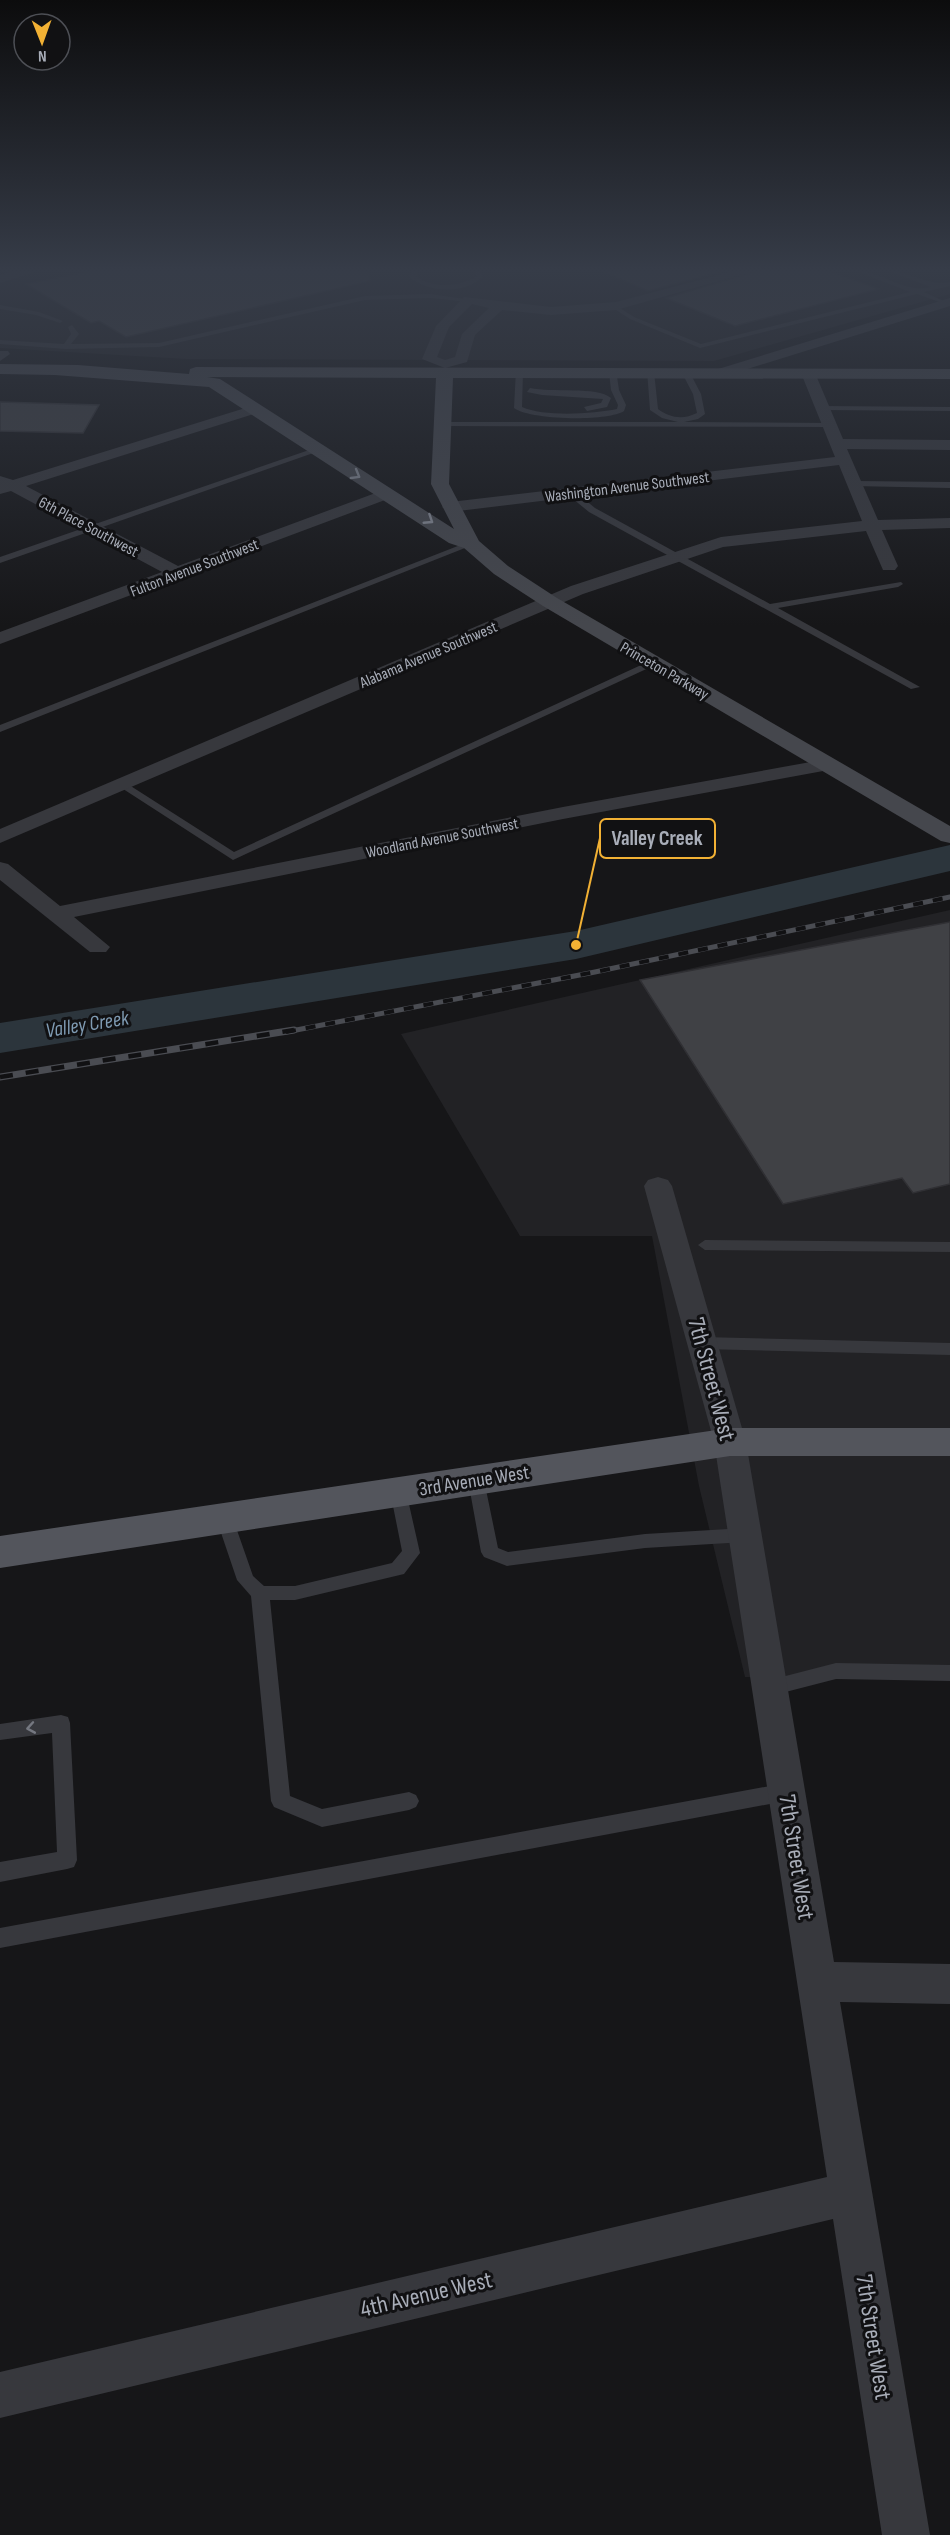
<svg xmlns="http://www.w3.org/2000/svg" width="950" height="2535" font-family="'Sofia Sans Condensed',sans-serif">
<rect width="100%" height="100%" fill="#161618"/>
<path fill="#222225" d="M33 271H950V294L714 361 186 359 0 348V279Z
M950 910V1678L745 1677 699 1486 652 1236H520L401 1034Z"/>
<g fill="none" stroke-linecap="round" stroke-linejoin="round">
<path fill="#2c353c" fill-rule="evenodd" d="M950 845V871L576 959 0 1053V1023L576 931Z"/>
</g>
<path fill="#404145" stroke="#303034" stroke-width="1.5" d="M91 271H369L370 281 126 337 99 321 91 323 26 284Z
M602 271H724L648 291Z
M757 271H829L879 289 735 326 666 298Z
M0 402 99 405 83 433 0 431Z
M950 922V1184L913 1193 902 1178 783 1204 640 980Z"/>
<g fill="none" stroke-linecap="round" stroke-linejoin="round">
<path fill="#37383d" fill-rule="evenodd" d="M412 271H418L416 276C431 289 460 287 477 276L474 271H480L483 276C467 295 425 293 409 276Z
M856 271C884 271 903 294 931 287L888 271C910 271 929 287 950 282V286L924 292 950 304H945L917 294 700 348 630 319 610 306 615 305 634 317 701 344 910 292Z
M430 294 472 300 469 302 430 298 365 300 159 347 66 349 0 344V340L64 344 71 334 68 327 72 325 79 334 71 344 159 343 365 296Z
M0 305 39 312 63 321 60 323 36 315 0 309Z
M516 370 523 372 522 407C544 417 593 414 617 409L618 405 611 390 609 372 616 370 619 390 626 405 624 411C607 422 530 420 514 408Z
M647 370 654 372 658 409C670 418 683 420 697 413L693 394 682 373 689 371 701 394 705 414 698 419 684 422 830 423 834 425 830 427 442 426 438 424 442 422H678L662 418 650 410Z
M530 388C551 393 597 386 611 398L607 407 587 411 584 407 601 403 603 399 542 395 527 392Z
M820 406 950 407V411L823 410Z
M312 449 319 451 0 563V557Z
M856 481 950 482V488L853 486V482Z
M567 490H573L595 508 770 604 901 582 903 584 898 587 778 608 920 687 911 689 589 512 567 494Z
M468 542 475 544 0 732V725Z
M652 660 657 663 655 665 233 860 117 785 126 783 234 852Z
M705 1240 950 1242V1252L705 1250 698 1245Z
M702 1337 950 1343V1355L702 1349 696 1347 694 1343 696 1339Z
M476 1473 482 1475 484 1480 498 1548 508 1552 645 1534 745 1528 751 1530 754 1535 751 1540 745 1542 645 1548 507 1566 484 1557 481 1552 468 1480 470 1475Z
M398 1484 404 1486 406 1491 420 1553 404 1574 295 1600H270L290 1796 322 1809 409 1792 416 1795 419 1801 416 1807 409 1810 322 1827 274 1807 271 1801 251 1596 237 1580 216 1518 219 1513 225 1511 231 1513 253 1576 264 1586H295L392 1563 402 1551 390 1491 392 1486Z
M836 1663 950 1665V1681L836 1679 770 1696 763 1694 761 1688 763 1682 770 1680Z
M61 1715 68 1717 70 1723 77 1860 74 1867 67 1869 0 1882V1862L57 1852 52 1733 0 1740V1724Z
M786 1783 793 1786 796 1792 793 1798 786 1801 0 1948V1928Z"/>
<path fill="#37383d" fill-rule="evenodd" d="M734 271H755L616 310 551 315 502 310 475 335 467 362 445 368 422 359 436 326 464 297 551 307 616 302ZM472 304 489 308 462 334 455 357 445 360 437 357 449 327Z
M950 298V306L725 376 720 377 713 373 715 370Z
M0 351H8L10 354 0 361Z
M808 369 815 373 843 439 950 440V450L847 449 878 520 950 518V528L882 530 898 566 895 570H883L866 531 723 547 583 594 0 843V829L571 586 721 537 862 521 839 465 450 512 442 507 450 502 835 457 801 373Z
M255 405 262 409 260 412 26 486 178 566 381 491H393L395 494 393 497 0 644V632L162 572 11 491 0 494V476L13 480Z
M827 759 834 761 837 765 834 769 563 819 74 917 110 947 106 952H90L0 880V862L8 864 60 906 563 807Z
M658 1177 668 1180 672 1186 746 1442 834 1962 950 1964V2004L840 2002 930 2535H882L833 2219 0 2418V2372L827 2177 714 1442 644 1186 648 1180Z"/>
<path fill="#37383d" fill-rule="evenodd" d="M13 271H38L0 283V275Z"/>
<path fill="#45474d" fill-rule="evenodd" d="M0 364 78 365 189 374 190 369 196 367 950 369V379L453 378 449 484 479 541 508 566 557 598 950 826V843L941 841 543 606 494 574 464 548 449 543 209 387 55 375 0 374ZM207 377 436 378 431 484 454 529 220 379Z"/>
<path fill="#53555c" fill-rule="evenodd" d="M730 1428H950V1456H730L0 1568V1536Z"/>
<defs>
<path id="rail-far1" d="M286 1032 595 972 950 897"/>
<path id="rail" d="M0 1077 294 1030"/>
</defs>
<use href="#rail-far1" stroke="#4a4c52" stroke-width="5"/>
<use href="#rail" stroke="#4a4c52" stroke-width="7"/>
<use href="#rail-far1" stroke="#111113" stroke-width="4" stroke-dasharray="10" stroke-linecap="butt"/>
<use href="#rail" stroke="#111113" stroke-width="4.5" stroke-dasharray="13" stroke-linecap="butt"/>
</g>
<defs><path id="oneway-chevron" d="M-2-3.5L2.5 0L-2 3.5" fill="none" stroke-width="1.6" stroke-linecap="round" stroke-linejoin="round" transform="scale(1.5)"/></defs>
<g stroke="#858993">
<use href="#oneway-chevron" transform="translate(356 475) rotate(30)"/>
<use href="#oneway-chevron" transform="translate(429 520) rotate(33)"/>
</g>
<use stroke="#757881" href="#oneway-chevron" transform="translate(31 1728) rotate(170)"/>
<linearGradient id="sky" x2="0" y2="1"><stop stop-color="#0c0c0d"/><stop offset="0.43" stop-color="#363c48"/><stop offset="1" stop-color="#363c48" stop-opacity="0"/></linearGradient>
<rect width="950" height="626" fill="url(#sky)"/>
<g text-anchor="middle" stroke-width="6" stroke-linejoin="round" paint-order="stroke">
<g font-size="16" fill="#a8adb8" stroke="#111113">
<text transform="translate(627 486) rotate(-7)" y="6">Washington Avenue Southwest</text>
<text transform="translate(89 526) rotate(28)" y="6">6th Place Southwest</text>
<text transform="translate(194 567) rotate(-21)" y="6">Fulton Avenue Southwest</text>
<text transform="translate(428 654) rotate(-23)" y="6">Alabama Avenue Southwest</text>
<text transform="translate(665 670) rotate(30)" y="6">Princeton Parkway</text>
<text transform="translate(442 837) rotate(-11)" y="6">Woodland Avenue Southwest</text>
</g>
<g font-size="20" fill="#a8adb8" stroke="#111113">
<text transform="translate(474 1480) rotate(-9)" y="7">3rd Avenue West</text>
</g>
<g font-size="21" font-style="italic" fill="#7f9bb3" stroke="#111113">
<text transform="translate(87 1024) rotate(-9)" y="7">Valley Creek</text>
</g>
<g font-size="24" fill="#a8adb8" stroke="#111113">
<text transform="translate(712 1379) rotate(75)" y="8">7th Street West</text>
<text transform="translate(797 1857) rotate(81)" y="8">7th Street West</text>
<text transform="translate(426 2294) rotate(-13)" y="8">4th Avenue West</text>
<text transform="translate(874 2337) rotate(81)" y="8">7th Street West</text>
</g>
</g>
<path fill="none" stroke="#f2b134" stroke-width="2" d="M576 945L600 838"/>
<circle fill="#f2b134" stroke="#111113" stroke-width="2" cx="576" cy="945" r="6"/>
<rect fill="#111113" stroke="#f2b134" stroke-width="2" x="600" y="819" width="115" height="39" rx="6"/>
<g font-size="21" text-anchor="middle" font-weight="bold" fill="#a8adb8">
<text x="657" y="845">Valley Creek</text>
</g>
<g transform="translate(42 42) rotate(179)"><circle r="28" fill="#111113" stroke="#4d4f55" stroke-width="1.5"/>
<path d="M0-4.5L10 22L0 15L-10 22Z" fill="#f2b134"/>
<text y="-9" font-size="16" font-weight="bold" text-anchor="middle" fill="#a8adb8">N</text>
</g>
</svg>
